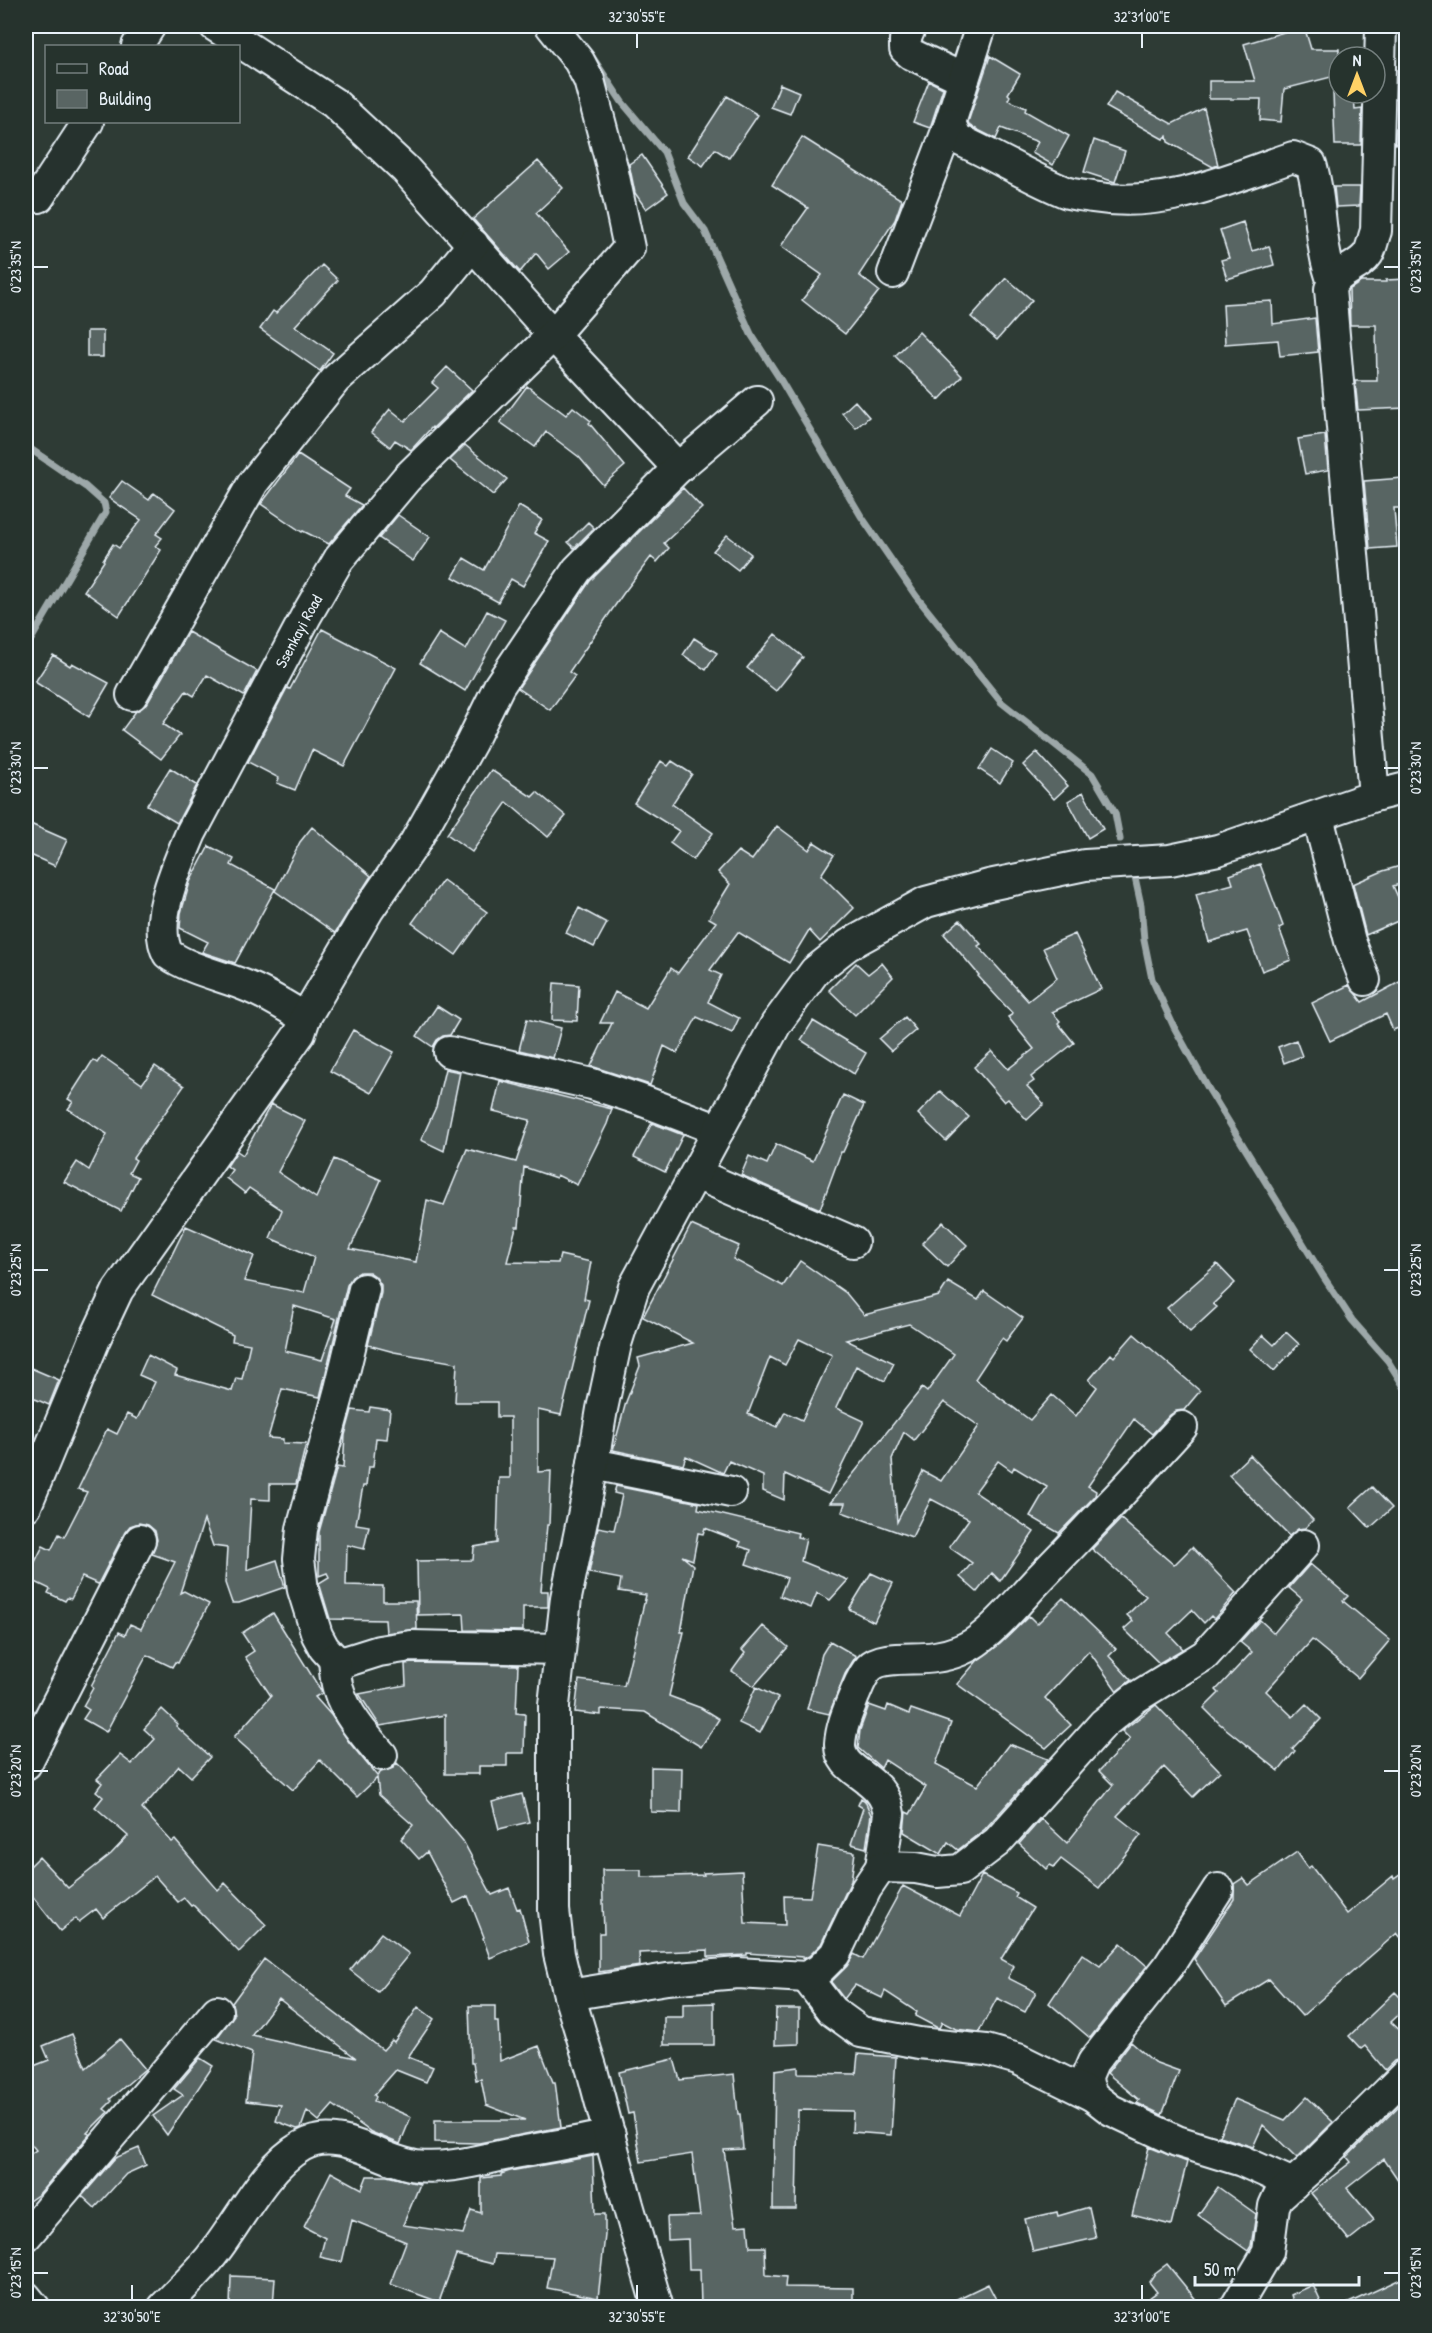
<svg xmlns="http://www.w3.org/2000/svg" width="1432" height="2333" font-family="'Patrick Hand',sans-serif">
<rect width="100%" height="100%" fill="#2e3b35"/>
<filter id="ink" filterUnits="userSpaceOnUse"><feTurbulence type="fractalNoise" baseFrequency=".0167" numOctaves="2"/><feDisplacementMap in="SourceGraphic" scale="12" xChannelSelector="R" yChannelSelector="G"/><feConvolveMatrix kernelMatrix="1 2 1 2 8 2 1 2 1" color-interpolation-filters="sRGB"/></filter>
<g filter="url(#ink)">
<g fill="none" stroke-linecap="round" stroke-linejoin="round">
<path stroke="#9da8a9" stroke-width="7" d="M591 55 622 102 664 152 684 203 705 231 751 334 780 379 861 516 916 596 1001 702 1092 774 1115 813 1120 839
M26 446 86 487 104 503 106 512 26 648
M1134 873 1141 905 1144 940 1152 979 1174 1027 1208 1088 1323 1276 1352 1320 1388 1361 1406 1390"/>
</g>
<path fill="#596563" stroke="#e8f1f8" stroke-width="1.5" fill-rule="evenodd" d="M1304 26 1311 49H1339V75L1284 89 1281 122 1260 120 1261 99H1209V81H1255L1244 44Z
M990 56 1020 74 1008 94 1010 96 1008 100 1026 108 1025 111 1069 136 1053 165 1032 153 1038 142 1001 128 996 139 970 126 968 122Z
M929 81 943 88 930 128 913 122Z
M780 84 799 92 790 114 771 107Z
M1115 92 1172 124 1204 108 1218 165 1213 167 1168 142 1167 136 1163 139 1106 107Z
M1333 93H1354L1355 110 1362 109 1361 145H1335Z
M727 96 758 115 729 158 715 149 703 166 688 156Z
M1396 128H1407V143L1395 144Z
M802 137 902 200 895 220 859 275 879 291 845 334 802 300 822 275 781 246 808 208 772 185Z
M1094 140 1125 151 1115 182 1084 172Z
M642 155 668 193 646 209 635 193 629 164Z
M538 161 563 188 536 213 569 252 549 269 536 253 520 272 473 219Z
M1334 187H1360L1359 206 1336 207Z
M1243 222 1252 251 1269 246 1274 265 1227 279 1221 260 1229 258 1220 230Z
M322 265 338 280 295 326 333 353 320 371 260 329 273 311 276 313Z
M1006 278 1032 300 997 340 971 317Z
M1407 279V408L1358 410 1355 381H1377L1376 325H1350L1349 290 1361 282H1386V280Z
M1272 301 1273 324 1315 318 1318 352 1280 356 1278 340 1225 344 1223 304Z
M87 331H103V357H87Z
M919 332 962 376 939 400 895 356Z
M447 367 472 390 433 428 432 427 411 450 395 440 390 447 371 432 390 409 405 421 438 388 432 383Z
M527 386 566 415 573 407 591 421 589 423 625 466 603 485 579 457 546 432 535 447 500 422Z
M855 401 869 417 856 428 842 413Z
M1325 435 1328 470 1305 474 1298 439Z
M465 445 507 479 493 495 450 460Z
M298 455 350 489 345 496 362 505 329 544 303 531 302 532 261 504Z
M1403 478 1405 508H1394L1397 547 1370 549 1364 481Z
M122 481 149 500 154 493 175 509 156 534 162 538 155 546 161 550 119 616 84 591 104 561 103 560 113 544 119 548 141 520 109 498Z
M683 488 702 508 664 543 669 548 657 562 651 557 623 594 569 672 575 676 550 710 518 688 590 581Z
M519 506 542 520 534 533 549 541 523 586 511 579 498 602 453 577 464 558 484 570Z
M398 515 430 537 413 561 379 538Z
M588 522 594 528 574 548 568 542Z
M727 535 751 554 738 570 713 551Z
M487 611 505 620 465 691 420 663 439 633 466 650Z
M322 629 396 668 344 766 312 750 295 790 277 783 279 778 248 762 287 688 290 689Z
M188 632 257 671 244 696 207 675 194 696 186 691 163 724 180 735 161 759 122 730 136 711 147 704Z
M775 634 803 657 776 691 747 668Z
M694 638 717 653 706 670 683 655Z
M53 655 70 666 72 663 109 683 89 717 35 682Z
M992 749 1013 763 1000 783 979 769Z
M1037 752 1068 786 1054 799 1023 765Z
M661 761 668 766 672 761 692 774 672 804 713 833 693 860 670 843 679 831 634 803Z
M170 768 197 785 177 823 147 805Z
M491 770 532 797 537 792 566 816 548 837 507 802 472 852 447 834Z
M1083 792 1103 829 1088 838 1068 801Z
M26 822 67 840 55 866 26 853Z
M777 826 809 850 814 842 834 855 821 875 854 908 820 942 809 930 789 963 738 932 710 970 721 975 708 1002 739 1018 732 1033 697 1017 677 1053 664 1046 650 1085 591 1066 612 1023H600L615 992 646 1008 671 968 678 973 716 922 709 918 730 884 718 872 738 851 752 860Z
M312 827 371 876 335 933 275 891 300 842Z
M209 846 234 859 231 865 275 889 235 963 202 952 208 942 180 928 181 913 190 882Z
M1260 864 1283 926 1279 928 1291 960 1262 971 1247 931 1209 942 1196 894 1233 884 1230 875Z
M1407 864V882L1393 886 1407 917 1366 935 1353 884 1383 871Z
M443 880 487 912 456 955 412 923Z
M579 908 607 923 594 947 566 933Z
M960 920 981 944 978 946 1028 1001 1057 978 1043 948 1075 934 1101 989 1052 1012 1060 1021 1058 1023 1074 1043 1031 1077 1034 1081 1027 1086 1044 1104 1027 1120 1008 1099 1004 1102 974 1067 992 1051 1008 1069 1034 1049 1008 1017 1013 1014 978 976 979 975 944 934Z
M856 963 868 974 882 963 893 977 855 1015 829 990Z
M1407 978V1025L1393 1030 1386 1014 1330 1041 1312 1003 1349 985 1362 1002Z
M554 983 579 985 577 1021 552 1020Z
M437 1006 459 1020 450 1035 443 1036 437 1040 433 1047 417 1036Z
M905 1017 916 1030 891 1051 879 1039Z
M527 1019 561 1028 553 1058 519 1050Z
M813 1021 866 1053 854 1074 801 1040Z
M353 1030 394 1052 371 1093 330 1071Z
M1296 1040 1302 1056 1284 1063 1278 1047Z
M102 1056 142 1084 155 1066 184 1086 133 1158 136 1160 129 1173 138 1177 121 1211 64 1182 77 1162 89 1170 107 1134 68 1109 73 1102 68 1099 93 1060 97 1063Z
M445 1069 460 1072 444 1151 421 1140 436 1107Z
M500 1081 612 1109 607 1124 577 1185 557 1175 556 1178 524 1167 519 1227H516L507 1262 558 1263 560 1255 591 1262 584 1299 589 1300 561 1415 538 1410V1472L551 1471 549 1525H547L541 1591H548V1607H523V1631L465 1630 464 1614 418 1615 417 1561 473 1560 474 1547 497 1543 499 1478H510V1417H497V1402H455L457 1363 394 1352 368 1345 381 1293V1285L375 1276 369 1272H360L352 1277 347 1285 320 1397 282 1389 268 1438 283 1439V1443L306 1444 296 1484H270V1500L251 1499 247 1570 277 1560 285 1587 239 1603H232L225 1583 227 1548 213 1546 204 1520 180 1593 184 1591 209 1604 178 1663 175 1662 172 1667 147 1655 106 1732 83 1719 89 1710 83 1706 93 1688 91 1686 119 1632 125 1635 130 1624 141 1629 175 1562 152 1554 157 1540 155 1531 148 1525 139 1523 130 1526 125 1532 98 1584 82 1577 71 1599 67 1598 65 1601 48 1593 50 1589 27 1578 43 1546 51 1550 59 1534 64 1537 87 1492 78 1489 107 1429 117 1434 127 1414 137 1419 155 1382 139 1375 148 1355 177 1370 175 1375 232 1391 236 1378 242 1379 250 1344 232 1341 233 1335 152 1295 186 1226 254 1256 244 1281 304 1293 314 1257 270 1238 282 1210 249 1188 245 1193 226 1178 232 1170 227 1166 237 1151 243 1155 271 1104 305 1121 278 1172 316 1198 334 1159 381 1180 350 1249 416 1262 427 1200 444 1205 467 1149 516 1162 530 1120 493 1111ZM294 1306 336 1319 322 1360 285 1351Z
M940 1091 969 1117 946 1141 918 1114Z
M843 1095 864 1105 843 1152H841L820 1209 741 1175 749 1156 767 1164 776 1144 813 1161Z
M652 1123 683 1135 665 1172 634 1157Z
M943 1222 967 1245 947 1267 922 1243Z
M691 1225 739 1246 733 1259 783 1286 800 1261 846 1293 864 1315 939 1296 948 1282 978 1300 984 1291 1023 1318 1006 1341 1002 1338 975 1379 1030 1420 1052 1395 1076 1416 1097 1387 1089 1380 1111 1354 1114 1357 1134 1334 1200 1391 1184 1410 1176 1411 1170 1415 1152 1434 1134 1419 1088 1486 1096 1491 1095 1496 1059 1533 1030 1516 1047 1487 1014 1467 1012 1471 998 1461 975 1492 1034 1532 1000 1581 992 1573 977 1592 960 1577 972 1563 949 1547 969 1519 931 1499 912 1537 842 1512 845 1503H830L922 1388 927 1392 954 1354 909 1324 846 1340 894 1363 885 1381 856 1366 836 1408 864 1421 828 1494 785 1474 784 1500 763 1491V1476L729 1461 723 1473 686 1456 683 1465 613 1450 626 1402 640 1366 638 1358 693 1343 643 1317ZM799 1339 832 1355 802 1420 785 1412 777 1427 748 1414 770 1357 785 1365ZM944 1402 979 1426 941 1481 923 1471 897 1522 892 1459 904 1432 914 1440Z
M1217 1264 1235 1283 1213 1304 1217 1307 1190 1332 1167 1308Z
M1286 1332 1299 1344 1274 1371 1250 1349 1263 1335 1274 1345Z
M26 1366 59 1380 49 1405 26 1395Z
M370 1407 390 1410 387 1439 376 1438 373 1467H368L366 1486H363L356 1524 369 1526 364 1549 347 1545 346 1585 383 1586V1601H416L417 1629 386 1633 385 1620 330 1619 320 1586 319 1583 329 1577 327 1573 319 1576V1532L337 1467 343 1468 345 1435 352 1410 369 1412Z
M1250 1455 1313 1520 1305 1528 1298 1529 1289 1536 1229 1475Z
M616 1486 699 1503 698 1509 798 1533 797 1537 806 1539 801 1561 848 1580 830 1600 817 1593 811 1608 780 1596 787 1578 746 1564 751 1550 739 1546 741 1542 705 1528 703 1534 698 1533 693 1560 682 1556 693 1565 681 1632H684L669 1696 701 1708 719 1719 701 1747 645 1712 601 1709V1715L575 1712 579 1680 624 1686 646 1595 619 1591 621 1579 589 1573 598 1527 614 1530 622 1495 614 1493Z
M1372 1487 1392 1508 1370 1528 1350 1507Z
M1121 1519 1174 1565 1192 1547 1236 1593 1214 1619 1211 1616 1204 1623 1192 1610 1168 1633 1183 1649 1159 1663 1124 1629 1133 1621 1127 1615 1146 1596 1092 1549Z
M1310 1564 1348 1596 1343 1601 1390 1640 1358 1678 1312 1640 1266 1691 1293 1717 1306 1704 1321 1719 1292 1749 1295 1751 1279 1771 1220 1724 1204 1708 1219 1693 1216 1690 1252 1652 1240 1642 1260 1620 1274 1633 1302 1599 1289 1588Z
M871 1573 893 1583 874 1622 849 1609Z
M1063 1598 1116 1649 1109 1656 1131 1680 1117 1691 1089 1651 1045 1698 1071 1725 1046 1748 957 1684 977 1661 1000 1644 1029 1616 1037 1624Z
M273 1613 320 1689 322 1693 315 1697 331 1715 349 1742 377 1776 381 1772 393 1768 397 1763 402 1768 463 1841 492 1895 509 1888 517 1909 520 1908 529 1941 490 1958 483 1938 484 1937 468 1896 454 1903 427 1852 419 1859 401 1839 413 1825 379 1795 377 1778 357 1797 320 1760 293 1790 234 1737 271 1696 245 1657 254 1651 242 1633Z
M763 1626 788 1647 754 1686 732 1671 745 1653 742 1650Z
M830 1641 856 1656 845 1674 829 1714 807 1709 822 1654Z
M412 1663 518 1665 516 1713 525 1714 524 1753H507V1766H479V1774H445V1715L380 1726 359 1694 406 1685 405 1664Z
M756 1687 778 1698 760 1733 739 1723Z
M869 1705 886 1711 888 1705 909 1714 911 1709 951 1723 936 1764 977 1786 1009 1744 1048 1759 985 1829 958 1850 948 1842 941 1854 904 1832 906 1812 910 1814 926 1787 885 1760 881 1768 858 1748 860 1730Z
M1156 1705 1220 1771 1193 1797 1164 1767 1117 1816 1141 1835 1099 1888 1061 1859 1054 1867 1050 1865 1046 1869 1019 1844 1041 1819 1067 1843 1113 1785 1099 1771 1130 1739 1122 1731Z
M162 1709 178 1724 176 1726 210 1757 191 1777 179 1766 142 1809 172 1842 175 1840 218 1890 225 1883 266 1925 239 1952 193 1905 191 1906 184 1898 178 1902 155 1876 103 1918 96 1909 79 1922 76 1918 60 1931 26 1888V1870L39 1857 68 1888 111 1854 128 1836 95 1807 103 1797 96 1791 102 1783 97 1779 120 1755 132 1764 155 1739 144 1729Z
M651 1767 682 1768 681 1813 651 1812Z
M522 1794 529 1822 499 1829 492 1802Z
M861 1798 865 1801 871 1815 866 1848 851 1844 863 1808 858 1805Z
M818 1846 855 1852 851 1881 821 1944 809 1956 803 1959V1957L747 1953V1955L708 1957V1950L639 1953 640 1966 599 1972V1933H604L602 1870H641V1877L704 1875 703 1873 742 1871 745 1923 785 1925 784 1896 810 1897Z
M1297 1852 1308 1868 1311 1866 1347 1914 1393 1876 1394 1879 1407 1870V1945L1397 1933 1302 2016 1269 1979 1226 2006 1194 1959 1234 1899V1884L1243 1878 1249 1885Z
M982 1875 1017 1893 1015 1897 1033 1908 1001 1959 1014 1966 1008 1978 1036 1992 1025 2012 997 1998 979 2032 956 2029 942 2022 939 2028 936 2027 915 2016 917 2012 885 1991 882 1998 855 1985 844 1999 831 1982 847 1966 854 1954 863 1959 903 1886 960 1916Z
M381 1933 409 1954 378 1992 350 1970Z
M1121 1943 1147 1966 1090 2038 1049 2003 1082 1954 1100 1966Z
M264 1959 383 2050 392 2040 394 2042 418 2007 434 2019 408 2057 433 2067 426 2082 396 2070 374 2095 376 2097 374 2101 411 2117 400 2144 371 2132 333 2105 319 2121 307 2111 301 2128 297 2129 276 2121 281 2105 246 2101 252 2053 216 2039 234 2015 232 2003ZM279 1999 356 2058 252 2035Z
M1395 1992 1407 2004V2007L1391 2022 1407 2037V2057L1394 2061 1385 2070 1365 2046 1361 2049 1349 2036Z
M714 2003V2045H664V2017H683V2004Z
M469 2006H495V2022H498L500 2061 539 2046 553 2082H555L561 2127 479 2143 435 2142V2120H525L486 2105 481 2079 476 2080 473 2063H471Z
M776 2009H799V2044L775 2045Z
M72 2034 86 2068 120 2039 145 2069 110 2099 112 2101 104 2109 108 2112 87 2133 90 2134 39 2194 26 2203V2157L36 2150 26 2138V2085L31 2082 26 2069 49 2060 43 2046Z
M1131 2042 1154 2062 1179 2071 1162 2115 1137 2103 1139 2100 1107 2073Z
M858 2054 896 2057 891 2135 852 2132 853 2111 798 2110 796 2209H773L775 2070 798 2067V2073L856 2074Z
M200 2058 213 2066 167 2135 153 2116 183 2095 174 2089Z
M674 2059 680 2080 734 2074 738 2114H740L743 2149 724 2150 735 2226 748 2225 750 2247H765L766 2275 786 2277 785 2287 853 2288V2307H701L700 2269H689L688 2239 668 2240 667 2217 700 2216 692 2154 641 2162 633 2113 628 2114 619 2072Z
M1307 2097 1333 2122 1297 2158 1263 2125 1253 2147 1219 2136 1235 2099 1285 2120Z
M1407 2098V2193L1384 2159 1347 2188 1374 2220 1349 2240 1311 2193 1351 2162 1347 2157Z
M1149 2147 1187 2162 1171 2225 1132 2215Z
M139 2148 146 2165 126 2174 95 2208 82 2196 115 2158Z
M593 2156 595 2214H605V2235L598 2298 547 2288 553 2257 495 2254 493 2264 456 2255 439 2302 390 2284 406 2242 352 2220 342 2262 320 2257 325 2238 304 2227 331 2172 362 2189 367 2176H387L420 2184 403 2225 463 2234 471 2210 481 2213V2178L501 2176V2174L510 2171Z
M1218 2187 1256 2214 1251 2246 1248 2251 1198 2215Z
M1089 2207 1096 2238 1033 2252 1025 2219 1057 2212 1058 2216Z
M1167 2264 1202 2307H1137L1157 2292 1149 2282 1155 2273Z
M231 2276 275 2278 273 2307H230Z
M1407 2276V2307H1340Z
M988 2284 1000 2307H940Z
M1313 2285 1323 2307H1295L1291 2295Z"/>
<g fill="none" stroke-linecap="round" stroke-linejoin="round">
<defs>
<g id="minor">
<path d="M215 26 334 103 405 169 553 335 678 468"/>
<path d="M911 26 905 40V49L911 54 964 79"/>
<path d="M981 26 950 123 957 139C994 155 1028 177 1065 192 1073 195 1083 195 1092 197 1165 209 1225 180 1293 157L1311 164C1323 202 1318 244 1333 282"/>
<path d="M137 46 150 26"/>
<path d="M39 197 88 122"/>
<path d="M893 273 950 123"/>
<path d="M132 695 253 483 336 379 433 293 473 244"/>
<path d="M1374 796 1330 289C1337 270 1358 269 1368 254 1372 248 1373 238 1376 231L1381 26"/>
<path d="M1318 817 1350 941 1365 980"/>
<path id="s1" d="M305 1018C287 1007 270 996 251 988 225 976 192 971 168 954 151 922 178 864 191 833L306 616 339 559 406 479 553 335 629 248 612 167 589 80 579 61 551 26"/>
<path d="M449 1052 592 1084 638 1099 719 1130"/>
<path d="M696 1174 853 1242"/>
<path d="M364 1289 340 1389 302 1529 299 1559 303 1590 317 1635 324 1648 334 1659 344 1662 379 1651 411 1646 560 1649"/>
<path d="M593 1464 731 1492"/>
<path d="M26 1506 95 1339 118 1290 300 1033 305 1018 369 909 414 844 471 743 499 686 577 570 678 468 757 401"/>
<path d="M334 1659C335 1668 335 1679 338 1688 345 1713 365 1736 382 1755"/>
<path d="M26 1764 140 1540"/>
<path d="M881 1867 889 1814C884 1774 839 1775 840 1744 841 1727 848 1711 854 1696 858 1687 862 1675 869 1668 882 1654 917 1661 935 1657 951 1655 969 1648 981 1638 1002 1622 1020 1599 1038 1580 1087 1530 1135 1479 1182 1427"/>
<path d="M1218 1889 1168 1967 1093 2062 1087 2076 1088 2085 1093 2096 1111 2110 1177 2141 1242 2161 1293 2184"/>
<path d="M806 1977 832 2011 861 2032 919 2043 986 2050 1018 2059 1093 2096"/>
<path d="M569 1995 667 1979 738 1973 806 1977 819 1970 835 1954 866 1889 881 1867 916 1868 937 1872 960 1870 997 1842 1103 1724 1135 1698 1205 1655 1304 1545"/>
<path d="M26 2236 217 2011"/>
<path d="M26 2297 35 2308"/>
<path d="M163 2308C179 2291 196 2275 210 2258 239 2223 263 2168 302 2146 340 2125 379 2161 416 2166 451 2170 485 2158 520 2152 550 2146 580 2142 610 2135"/>
<path d="M658 2308 628 2205 592 2070 569 1995 559 1954 554 1910V1705L566 1598 588 1492 602 1409 616 1344 634 1287 776 1024 815 971 848 945 926 902 989 885 1085 865 1170 860 1218 850 1374 796 1406 788"/>
<path d="M1235 2308 1268 2252 1274 2206 1278 2197 1312 2167 1406 2074"/>
</g>
</defs>
<use href="#minor" stroke="#e8f1f8" stroke-width="34"/>
<use href="#minor" stroke="#26332d" stroke-width="30"/>
</g>
</g>
<path fill="none" stroke="#e8f1f8" stroke-width="2" d="M637 33V48M1142 33V48M33 267H48M1384 267H1399M33 768H48M1384 768H1399M33 1270H48M1384 1270H1399M33 1771H48M1384 1771H1399M33 2273H48M1384 2273H1399M132 2285V2300M637 2285V2300M1142 2285V2300"/>
<g text-anchor="middle" stroke-width="4.5" stroke-linejoin="round" paint-order="stroke">
<g font-size="16" fill="#e8f1f8" stroke="#26332d">
<text dy="6" stroke="none"><textPath href="#s1" startOffset="507">Ssenkayi Road</textPath></text>
</g>
</g>
<rect width="1432" height="2333" fill="none" stroke="#26332d" stroke-width="66"/>
<rect x="45" y="45" width="195" height="78" fill="#26332d" stroke="#747f7e" stroke-width="1.5"/>
<rect x="57" y="64" width="30" height="9" fill="#26332d" stroke="#747f7e" stroke-width="1.5"/>
<text x="99" y="75" font-size="18" fill="#e8f1f8">Road</text>
<rect x="57" y="90" width="30" height="18" fill="#596563" stroke="#747f7e" stroke-width="1.5"/>
<text x="99" y="105" font-size="18" fill="#e8f1f8">Building</text>
<g transform="translate(1357 75)"><circle r="28" fill="#26332d" stroke="#747f7e" stroke-width="1.5"/>
<path d="M0-4.5L10 22L0 15L-10 22Z" fill="#ffd166"/>
<text y="-9" font-size="16" font-weight="bold" text-anchor="middle" fill="#e8f1f8">N</text>
</g>
<path d="M1195 2276v9h164v-9" fill="none" stroke="#e8f1f8" stroke-width="3"/>
<text x="1204" y="2276" font-size="18" fill="#e8f1f8" stroke="#26332d" stroke-width="4.5" paint-order="stroke">50 m</text>
<rect x="33" y="33" width="1366" height="2267" fill="none" stroke="#e8f1f8" stroke-width="2"/>
<g font-size="15" text-anchor="middle" fill="#e8f1f8">
<text x="637" y="22">32°30'55"E</text>
<text x="1142" y="22">32°31'00"E</text>
<text transform="translate(16 267) rotate(-90)" y="5">0°23'35"N</text>
<text transform="translate(1416 267) rotate(-90)" y="5">0°23'35"N</text>
<text transform="translate(16 768) rotate(-90)" y="5">0°23'30"N</text>
<text transform="translate(1416 768) rotate(-90)" y="5">0°23'30"N</text>
<text transform="translate(16 1270) rotate(-90)" y="5">0°23'25"N</text>
<text transform="translate(1416 1270) rotate(-90)" y="5">0°23'25"N</text>
<text transform="translate(16 1771) rotate(-90)" y="5">0°23'20"N</text>
<text transform="translate(1416 1771) rotate(-90)" y="5">0°23'20"N</text>
<text transform="translate(16 2273) rotate(-90)" y="5">0°23'15"N</text>
<text transform="translate(1416 2273) rotate(-90)" y="5">0°23'15"N</text>
<text x="132" y="2322">32°30'50"E</text>
<text x="637" y="2322">32°30'55"E</text>
<text x="1142" y="2322">32°31'00"E</text>
</g>
</svg>
